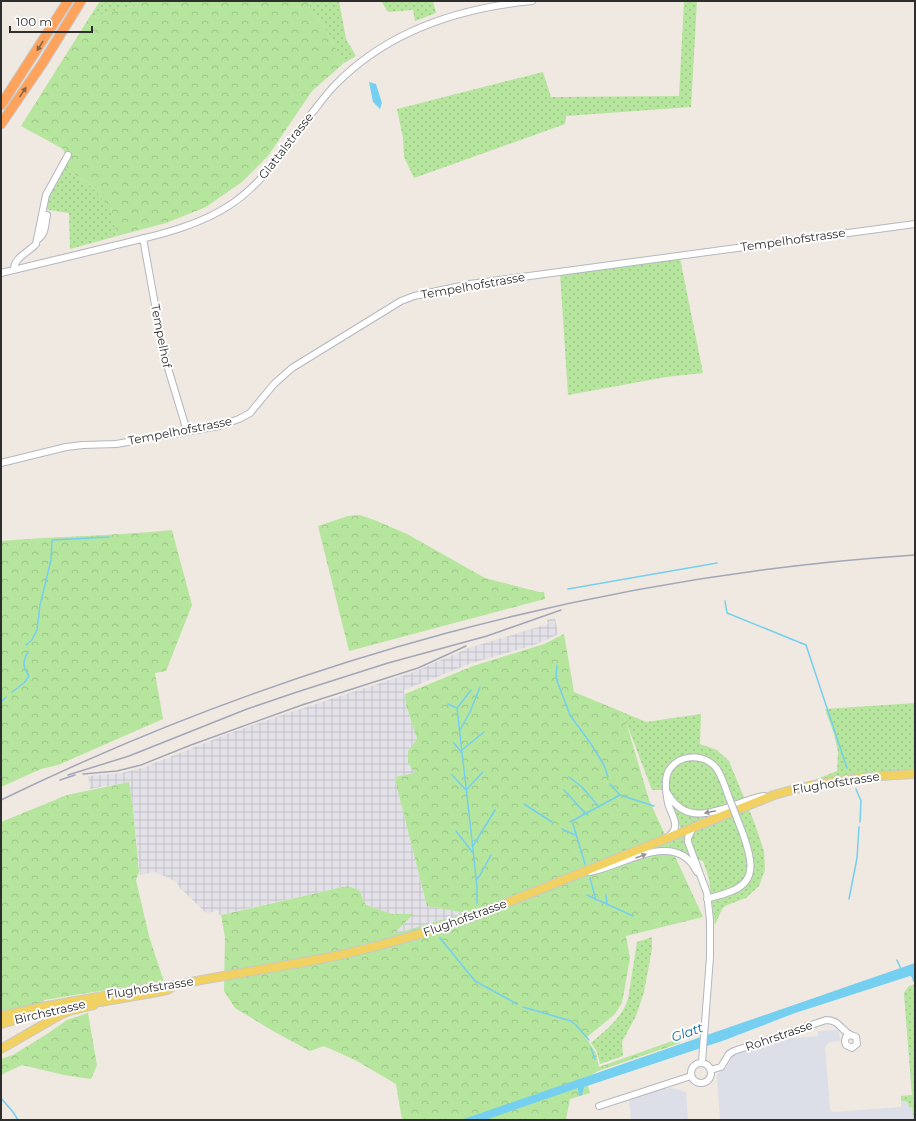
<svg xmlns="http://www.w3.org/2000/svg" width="916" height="1121" font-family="Montserrat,sans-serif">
<defs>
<pattern id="industrial-grid" width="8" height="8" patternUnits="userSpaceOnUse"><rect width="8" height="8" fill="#e3e1e8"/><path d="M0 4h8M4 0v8" fill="none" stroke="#c3c1c7"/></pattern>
<pattern id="grass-dots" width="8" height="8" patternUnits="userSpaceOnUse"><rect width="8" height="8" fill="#b6e59e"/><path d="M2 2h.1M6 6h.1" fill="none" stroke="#9dc588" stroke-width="1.8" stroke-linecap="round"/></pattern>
<pattern id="forest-crowns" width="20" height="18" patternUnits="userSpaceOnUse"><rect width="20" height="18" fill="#b6e59e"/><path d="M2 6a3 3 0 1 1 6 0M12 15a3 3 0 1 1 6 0" fill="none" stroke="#9dc588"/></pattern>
</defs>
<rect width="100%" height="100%" fill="#efe9e1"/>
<path fill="url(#industrial-grid)" d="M555 618 558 634 551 638 534 645 472 663 404 690 406 705 417 739 408 751 416 773 395 777V780L427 906 466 913 393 935 412 914H392L366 905 359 890 347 886 219 915 218 911 206 913 180 888 177 883 171 879 155 872 140 875 133 809 129 782 90 789 88 776 121 773 142 768 230 733 288 713 411 673 469 648 548 624 547 620Z"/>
<path fill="#dcdee8" d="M915 984V1120H720L717 1075 726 1068 733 1055 783 1039 818 1036V1031L838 1030 839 1031 840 1041 829 1042 825 1046 830 1109 833 1112 901 1107V1096L912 1095 904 993 909 986Z
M673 1088 686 1092 688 1120H631L629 1099 659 1090Z"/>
<path fill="url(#grass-dots)" d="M100 1H137L138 5 89 18Z
M310 1H339L346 39 356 56 344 63 323 25 310 12Z
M381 1H433L436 13 415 21 413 10 388 12Z
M684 1H697L691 107 566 116 565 124 414 178 404 157 403 138 397 109 543 72 551 97 679 96Z
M63 166 92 187 111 208 117 236 70 249 69 213 43 209 45 201Z
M680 258 703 373 666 377 568 395 560 273Z
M915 703V770C880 770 846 776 812 781L837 771 838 752 834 734 825 709Z
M620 711 646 722 701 714 700 744 717 750 729 761 755 824 764 851 765 870 759 886 746 898 727 905 722 909 715 925 709 879 703 861 689 857 679 851 657 845 683 835 673 807 670 790H652L626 722Z
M652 937V949L644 992 636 1016 622 1042 623 1056 600 1064 597 1052 591 1043C606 1030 622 1018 628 999L637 942Z
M915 984V1120H913L912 1107H909L908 1103 906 1101H901V1096L912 1095 904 993 909 986Z"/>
<path fill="url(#forest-crowns)" d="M137 1H310V12L323 25 344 63 312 91 268 156 242 182 206 207 166 223 117 236 111 208 92 187 63 166 67 159 63 149 21 126 89 18 138 5Z
M360 515 377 521 407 534 485 578 539 592H544L545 599 349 651 318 526 348 516Z
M172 530 192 605 166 671 155 673 163 719 58 765 41 769 1 787V541C58 536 115 536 172 530Z
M564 634 574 692 620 711 626 722 649 800 703 917 626 936 630 958 622 1003 615 1014 586 1038 596 1053 599 1067 678 1039 680 1043 598 1071 586 1078 590 1093 570 1099 566 1120H402L396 1084 355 1060 324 1046 310 1051 273 1031 235 1008 224 991 225 937 221 915 347 886 359 890 366 905 392 914H413L394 934 465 913 427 906 395 780V777L415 773 408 763V751L417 739 406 705 405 694 473 666 544 644Z
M129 782 133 809 139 872 136 880 149 936 164 982H156L44 1000V1003L1 1012V822L67 795Z
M88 1013 97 1065 91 1079 64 1075 22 1065 1 1075V1059L13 1055 47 1034 67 1020Z"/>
<path fill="#75cff0" d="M369 82 376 84 382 103 380 109 373 102Z
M915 963V981L913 982 912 977 910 976 795 1013 725 1040 584 1087 582 1095 579 1096 578 1088 485 1120H461Z"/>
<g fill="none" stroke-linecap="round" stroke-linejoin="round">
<path stroke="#75cff0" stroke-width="1.5" d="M568 589 717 563
M725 601 727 613 806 645 847 768
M26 645 32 640 37 630 40 605 51 560 52 540 109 537
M557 665 556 678 570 715 591 744 604 765 608 777
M471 690 457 708 471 831 477 887V904
M12 692 24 683 29 676C23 667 22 662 28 652
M1 702 6 697
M448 704 457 708
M460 730 470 712 480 687
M454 743 461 752
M462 750 484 732
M452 775 467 791
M569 777 582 787 599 807
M610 784 620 795 654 806
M467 789 483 772
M856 789 861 801 860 822
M564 790 586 814
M524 804 552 822
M570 822 620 795
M573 824 585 864
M562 829 575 835
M456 831 473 853
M473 846 495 810
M590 878 596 900
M476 880 479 877 491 855
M587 895 633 916
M606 895 607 904
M849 899 857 858 859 827
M440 938 475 981 517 1004
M897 960 901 969
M523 1007 571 1021 576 1025 589 1040
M591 1048 595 1059
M1 1098 13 1112 18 1120"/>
<defs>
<path id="minor" d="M143 238 164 355 187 431
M38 239C46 234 45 224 47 215
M14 270C13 258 29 252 36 244L46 195 68 155
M1 273C38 264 76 255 113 246 153 236 195 228 230 205 265 182 287 145 312 113 320 103 327 93 336 84 389 30 459 8 532 1
M1 463 66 447 83 445 116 444 219 426 239 419 250 413 274 384 292 368 401 301 414 296 470 284 915 224
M668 794C691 834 732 801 764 796
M693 827 688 838V842L707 893 710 920V957L702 1062
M669 836C682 826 671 815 668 803 666 793 664 781 668 772 678 753 705 753 717 769 722 777 725 786 728 795
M590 872C623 866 676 828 697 872
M707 899C716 896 726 894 734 890 759 879 750 854 743 834
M691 1073a10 10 0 1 1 20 0a10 10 0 1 1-20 0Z
M711 1070 721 1067 729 1054 734 1051 826 1020C840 1020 840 1030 851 1035 852 1036 855 1036 856 1037L857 1044 852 1048 846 1045 845 1041 846 1037 850 1035
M599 1106 691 1076"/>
<path id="major" d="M88 1003 100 1002 152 993 167 990 171 988
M1 1016 47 1006 155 987 176 985C229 974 282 967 335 956 381 946 425 933 469 918L774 795C820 781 867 776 915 774
M1 1024 49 1010
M1 1049 60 1015 69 1011 94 1005"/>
<path id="highway" d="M1 105 68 1
M1 124 42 64 81 1"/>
</defs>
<use href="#minor" stroke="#b4b7c1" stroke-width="8"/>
<use href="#major" stroke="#c9c9c9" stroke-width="10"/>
<use href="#highway" stroke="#c9c9c9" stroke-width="11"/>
<use href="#minor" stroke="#fff" stroke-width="6"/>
<use href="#major" stroke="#f2d163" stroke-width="8"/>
<use href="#highway" stroke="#ffa35c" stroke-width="9"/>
<path stroke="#a3a6b8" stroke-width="1.5" d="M83 774 117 771 141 765 191 745 302 705 418 668 466 646
M68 775 129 756 247 709 297 692 388 663 487 636 561 610
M60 780 75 775
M1 800C287 661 597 576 915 555"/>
<defs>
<path id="minor-bridge" d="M728 795 743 834"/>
</defs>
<use href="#minor-bridge" stroke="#b4b7c1" stroke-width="8" stroke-linecap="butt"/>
<use href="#minor-bridge" stroke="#fff" stroke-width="6"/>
</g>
<defs><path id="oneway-solid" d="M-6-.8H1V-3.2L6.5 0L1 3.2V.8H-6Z"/></defs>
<g fill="#8c6343">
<use href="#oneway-solid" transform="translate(40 46) rotate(122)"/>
<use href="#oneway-solid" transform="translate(23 92) rotate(-56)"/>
</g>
<g fill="#969696">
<use href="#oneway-solid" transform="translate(710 812) rotate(168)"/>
<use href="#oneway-solid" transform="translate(641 856) rotate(-20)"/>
</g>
<g text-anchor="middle" stroke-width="4" stroke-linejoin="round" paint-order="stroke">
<g font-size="12" fill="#2e2e2e" stroke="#fff">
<text transform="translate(286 146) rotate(-52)" y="4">Glattalstrasse</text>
<text transform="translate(793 240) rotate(-8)" y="4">Tempelhofstrasse</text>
<text transform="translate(473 286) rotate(-10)" y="4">Tempelhofstrasse</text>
<text transform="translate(161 336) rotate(79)" y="4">Tempelhof</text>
<text transform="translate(180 431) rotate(-11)" y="4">Tempelhofstrasse</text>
<text transform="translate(836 783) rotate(-9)" y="4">Flughofstrasse</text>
<text transform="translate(465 918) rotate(-20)" y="4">Flughofstrasse</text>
<text transform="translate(150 988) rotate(-9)" y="4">Flughofstrasse</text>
<text transform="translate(50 1012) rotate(-13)" y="4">Birchstrasse</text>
<text transform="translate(779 1036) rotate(-19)" y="4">Rohrstrasse</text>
</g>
<g font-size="13" font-style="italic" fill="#0d6fa3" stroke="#fff">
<text transform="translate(687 1032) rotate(-19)" y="5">Glatt</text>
</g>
</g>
<rect width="916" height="1121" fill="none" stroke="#2e2e2e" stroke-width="4"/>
<path d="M10 26v6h82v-6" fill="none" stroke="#2e2e2e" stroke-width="2"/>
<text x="16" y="26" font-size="12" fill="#2e2e2e" stroke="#ffffff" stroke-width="3" paint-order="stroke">100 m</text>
</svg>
